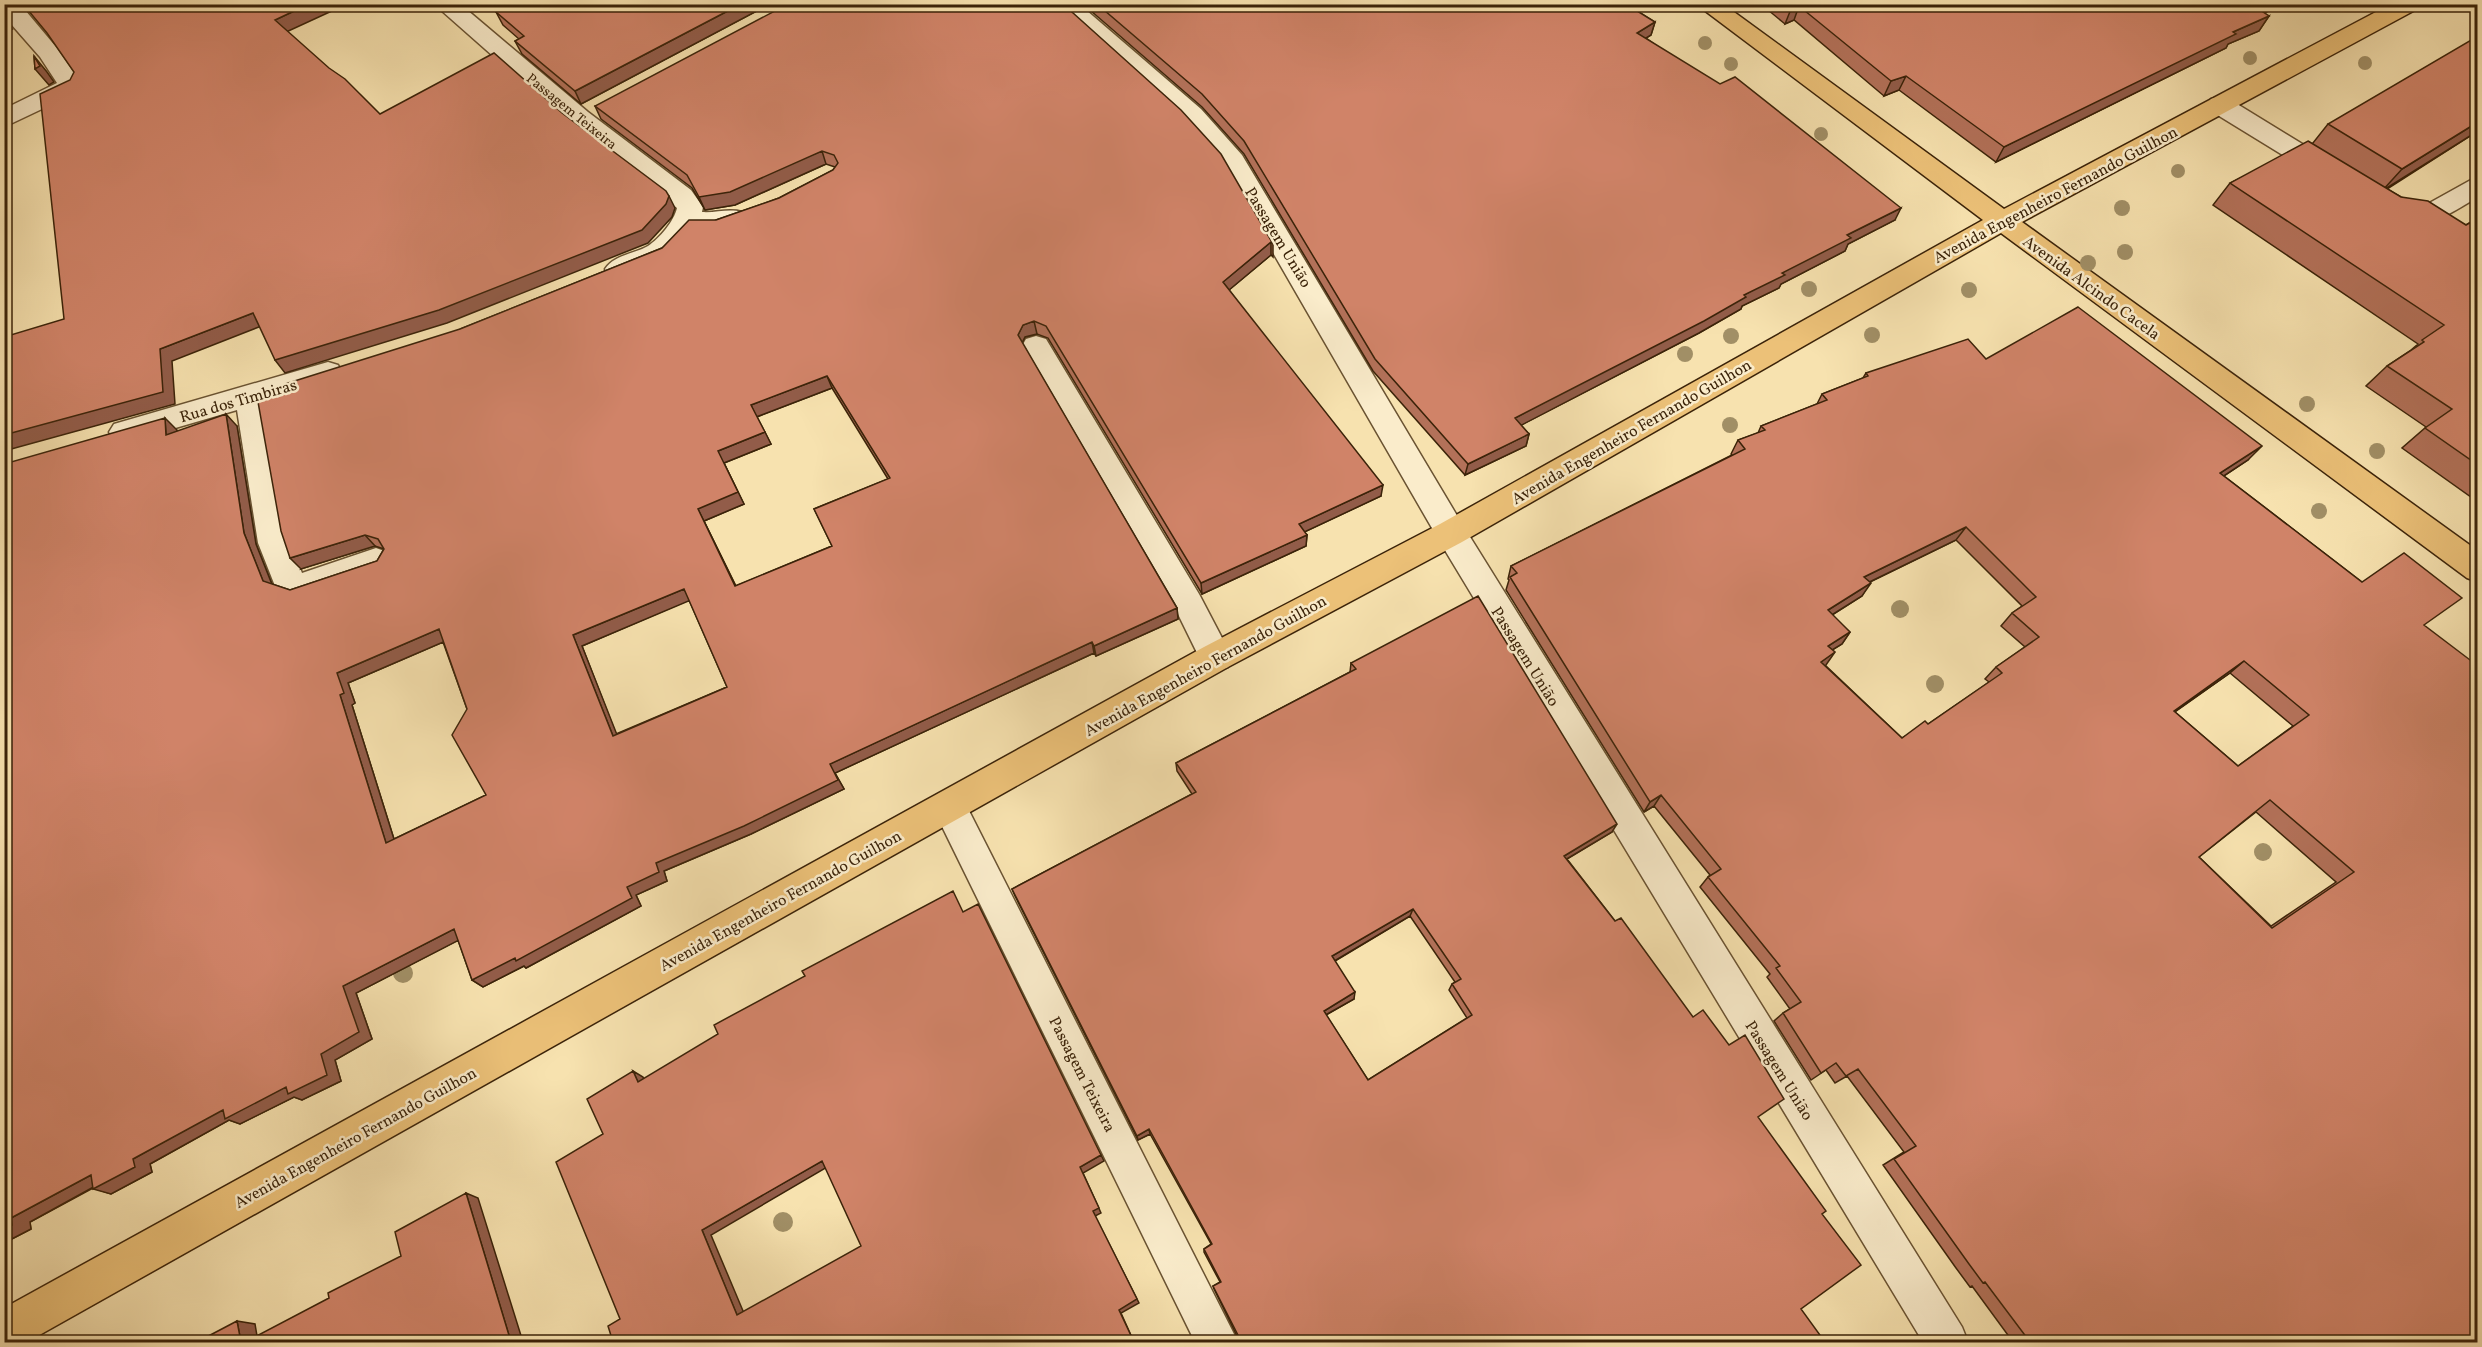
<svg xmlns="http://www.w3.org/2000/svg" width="2482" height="1347" font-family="Vollkorn,serif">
<rect width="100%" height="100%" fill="#f7e2af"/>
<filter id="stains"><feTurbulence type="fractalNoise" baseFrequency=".00333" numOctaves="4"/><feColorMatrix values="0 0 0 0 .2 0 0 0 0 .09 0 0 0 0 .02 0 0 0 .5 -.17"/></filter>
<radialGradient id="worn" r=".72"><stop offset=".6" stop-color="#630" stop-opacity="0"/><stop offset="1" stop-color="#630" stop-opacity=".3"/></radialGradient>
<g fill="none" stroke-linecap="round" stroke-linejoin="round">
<defs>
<path id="minor" d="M4 4H20L56 47 83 86 80 91 4 127V109L57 83 40 57 4 16Z
M434 4H460L588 112 691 190 703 207 702 212C716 213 729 208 742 212L746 218 742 224 721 231 694 230C686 239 677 251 668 259 654 268 626 280 609 276L605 269C614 255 634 254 648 246 660 238 674 221 677 208L570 124Z
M1053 4H1079L1201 109 1242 155 1462 524 1962 1327 1968 1342H1923L1440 542 1223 166 1183 121Z
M2220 97 2229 99 2340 167 2344 173 2340 179 2331 182 2322 179 2211 111 2208 105 2211 99Z
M2478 176V197C2442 218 2430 230 2387 218L2383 212 2387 206 2396 203 2424 206Z
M1036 336 1046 339 1199 594 1232 657 1228 667 1216 671 1204 667 1177 612 1022 346 1026 339Z
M328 362 338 365 342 373 338 381 264 402 290 543 302 573 376 548 387 552 392 561 387 570 302 599 277 591 258 543 237 410 124 443 114 440 109 432 114 424Z
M949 790 961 795 1238 1342H1195L932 806 937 795Z"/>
<path id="major" d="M1696 4H1723L2004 209 2391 4H2420L2417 9 2022 222 2478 551V582L2467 578 2001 233 1462 542 1228 667 27 1342H4V1308L1204 647 1440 524 1983 220Z"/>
</defs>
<use href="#minor" stroke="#6a5332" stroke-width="3"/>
<use href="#major" stroke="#3b2309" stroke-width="3"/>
<use href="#minor" fill="#faeccb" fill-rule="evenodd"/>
<use href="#major" fill="#ecc178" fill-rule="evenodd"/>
</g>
<g fill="#a18f66">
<circle cx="1705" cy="43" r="7"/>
<circle cx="2250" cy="58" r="7"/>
<circle cx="2365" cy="63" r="7"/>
<circle cx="1731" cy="64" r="7"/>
<circle cx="1821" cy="134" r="7"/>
<circle cx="2178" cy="171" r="7"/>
<circle cx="2122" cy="208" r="8"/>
<circle cx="2125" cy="252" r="8"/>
<circle cx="2088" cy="263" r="8"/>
<circle cx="1809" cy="289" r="8"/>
<circle cx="1969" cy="290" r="8"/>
<circle cx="1872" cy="335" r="8"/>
<circle cx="1731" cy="336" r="8"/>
<circle cx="1685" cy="354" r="8"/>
<circle cx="2307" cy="404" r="8"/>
<circle cx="1730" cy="425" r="8"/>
<circle cx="2377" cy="451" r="8"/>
<circle cx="2319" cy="511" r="8"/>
<circle cx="1900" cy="609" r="9"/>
<circle cx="1935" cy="684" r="9"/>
<circle cx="2263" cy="852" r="9"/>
<circle cx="403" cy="973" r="10"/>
<circle cx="783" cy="1222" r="10"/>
</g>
<path fill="#b37159" stroke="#3b2309" stroke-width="1.5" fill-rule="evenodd" d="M495 4H770L581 104 522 54 515 41 519 39 503 25 496 12 501 10Z
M1063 4 1273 244V257L1271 255 1229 290 1381 496 1304 532 1307 535 1306 546 1202 594 1048 338 1037 334 1025 337 1022 343 1177 608 1178 619 1096 656 1094 653 835 773 844 789 751 834 664 871 667 881 636 895 641 906 526 968 524 966 483 987 472 980 458 940 356 993 372 1039 335 1060 341 1081 302 1100 294 1097 240 1124 229 1120 150 1164 152 1172 111 1194 93 1188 30 1222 31 1229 4 1243 177 430V431L237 426 256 544 272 584 290 590 377 561 384 549 375 546 301 569 460 329 662 248 716 220 779 198 833 170 835 167 826 164 735 205 705 210 692 188 601 119 595 106ZM832 388 888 479 814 509 832 546 736 586 704 521 744 504 724 463 771 444 757 417ZM689 600 727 687 616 734 582 646ZM443 642 467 709 486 795 394 839 352 705 355 703 348 683Z
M1083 4H1626L1655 22 1651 35 1646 38 1895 220 1848 244 1845 251 1781 284 1779 288 1742 306 1741 309 1699 333 1521 425 1529 434 1526 446 1465 475 1373 371 1244 154 1202 107Z
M1749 4H2285L2264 13 2269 16 2259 31 2228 44 2226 48 1996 162 1899 90 1884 96 1794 20 1785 24 1762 5 1753 8Z
M4 20 12 29H4Z
M2328 124 2478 131 2387 189 2401 197 2466 225 2478 218V502L2402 448 2426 427 2366 386 2387 366 2411 350 2418 344 2213 205 2230 183 2313 143Z
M1986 359 2248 460 2224 476 2362 582 2424 625 2478 1342H2013L1972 1286 1970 1287 1956 1268 1883 1165 1904 1152 1847 1076 1835 1083 1826 1070 1811 1080 1774 1021 1783 1013 1790 1009 1767 977 1770 974 1700 887 1708 877 1710 875 1654 806 1644 812 1506 590 1509 580 1508 579 1511 566 1732 455 1731 454 1738 440 1758 433 1761 426 1817 404 1822 394 1863 378 1866 373ZM1956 540 2022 606 2012 613 2001 626 2025 647 1996 667 1985 679 1989 682 1928 724 1902 738 1825 665 1832 650 1842 644 1850 632 1832 615 1862 596 1870 582ZM2230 673 2293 726 2238 766 2175 712ZM2256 812 2336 882 2271 926 2199 857Z
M1351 663 1612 832 1567 859 1615 921 1239 1340 1214 1289 1213 1286 1220 1282 1204 1252V1249L1211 1244 1150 1134 1138 1140 1015 896 1012 889 1192 794 1177 771 1176 763 1350 672ZM1410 916 1455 982 1452 984 1449 990 1467 1018 1368 1080 1326 1015 1354 999 1335 961Z"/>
<path fill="#925c49" stroke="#3b2309" stroke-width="1.5" d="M309 4H347L284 33 275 20Z
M741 4H770L581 104 575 91Z
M1754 4H1762L1753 8Z
M2259 4H2285L2244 21 2254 6Z
M1799 6 1794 20 1785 24 1791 9Z
M2269 16 2259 31 2228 44 2226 48 1996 162 2004 147 2233 32Z
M1655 22 1651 35 1633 46 1637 33Z
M34 56 47 72 54 82 49 85 35 69Z
M1906 76 1899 90 1884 96 1891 81Z
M2478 122V131L2382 191 2402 169Z
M822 151 826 164 735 205 705 210 699 197Z
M669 196 675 208 672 217 648 243 447 323 285 373 275 360Z
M1901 208 1895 220 1848 244 1845 251 1781 284 1779 288 1742 306 1741 309 1699 333 1512 430 1515 418 1744 295 1847 235Z
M1271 242V255L1223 295V282Z
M253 313 264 325 172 361 175 404 4 451V435L160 349Z
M1034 321 1037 334 1025 337 1020 347 1018 335 1023 325Z
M827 376 832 388 756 417 751 405Z
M226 414 237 426 256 544 275 592 263 581 244 533Z
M165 418 177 430 178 447 166 435Z
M765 432 771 444 724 463 744 504 704 521 741 597 698 509 718 451Z
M1529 434 1526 446 1465 475 1468 464Z
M2262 446 2248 460 2207 487 2220 473Z
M1383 485 1381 496 1298 535 1299 524Z
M1966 527 1956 540 1855 589 1864 577Z
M365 535 375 546 301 569 290 558Z
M1307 535 1306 546 1202 594 1201 583Z
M1871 583 1862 596 1819 623 1828 610Z
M684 589 691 600 582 646 621 745 613 736 573 635Z
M1177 608 1178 619 1096 656 1094 646Z
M439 629 448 640 348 683 355 703 352 705 398 852 386 843 340 695 337 673Z
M1850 632 1842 644 1819 658 1828 646Z
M1092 642 1094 653 835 773 844 789 751 834 664 871 667 881 636 895 641 906 526 968 524 966 483 987 472 980 627 887 656 863 830 764Z
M1835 652 1826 665 1813 674 1821 662Z
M2244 661 2230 673 2160 722 2174 711Z
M1661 795 1654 806 1644 812 1650 802Z
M1617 824 1612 832 1560 863 1564 856Z
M1413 909 1410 916 1331 963 1332 956Z
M454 929 465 937 356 993 372 1039 335 1060 341 1081 302 1100 294 1097 240 1124 229 1120 150 1164 152 1172 111 1194 93 1189 133 1159 321 1054 343 986Z
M1355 992 1354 999 1322 1017 1324 1011Z
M633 1071 643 1077 648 1088 638 1082Z
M1149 1129 1150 1134 1138 1140 1137 1136Z
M1101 1155 1104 1161 1083 1173 1101 1213 1095 1216 1139 1303 1121 1313 1134 1342 1119 1310 1080 1167Z
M822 1161 829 1166 711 1235 746 1318 737 1315 702 1230Z
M91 1175 108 1179 30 1222 31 1229 4 1243V1229L11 1218Z
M466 1193 478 1198 523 1342H511Z
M237 1321 255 1324 258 1342H241Z"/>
<path fill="#d08368" stroke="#3b2309" stroke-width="1.5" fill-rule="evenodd" d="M23 4H309L275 20 329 68 345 79 380 114 494 53 562 113 666 191 669 196 666 204 642 230 439 310 275 360 253 313 160 349 163 392 4 435V337L64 319 40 94 70 80 74 72 47 33Z
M503 4H741L575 91 515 41 524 36 496 12 506 8Z
M788 4H1063L1181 110 1221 154 1273 244 1271 242 1223 282 1383 485 1299 524 1307 535 1201 583 1046 326 1034 321 1023 325 1018 335 1177 608 1094 646 1092 642 830 764 838 780 744 826 656 863 659 872 627 887 632 898 516 961 515 958 472 980 454 929 343 986 359 1032 321 1054 327 1075 288 1094 286 1087 225 1119 223 1110 133 1159 135 1167 93 1189 91 1175 11 1218 12 1225 4 1229V464L165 418 166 435 226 414 244 533 263 581 290 590 377 561 384 549 378 539 365 535 290 558 281 531 258 402 289 391 285 384 460 329 662 248 689 220H716L779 198 833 170 838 163 834 155 822 151 730 192 699 197 687 175 595 106ZM827 376 890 478 814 509 832 546 735 586 698 509 738 492 718 451 765 432 751 405ZM684 589 727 687 613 736 573 635ZM439 629 467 709 452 735 486 795 386 843 340 695 344 693 337 673Z
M1097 4H1626L1655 22 1637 33 1720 84 1735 77 1901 208 1847 235 1851 238 1782 273 1785 275 1744 295 1746 297 1704 321 1515 418 1529 434 1468 464 1375 359 1244 141 1202 94Z
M1785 4H2259L2254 6 2269 16 2233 32 2236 34 2004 147 1906 76 1891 81 1799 6 1791 9Z
M2478 36V122L2402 169 2328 124Z
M34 56 40 66 35 69Z
M2308 141 2401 197 2428 201 2466 225 2478 218V465L2425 428 2452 409 2387 366 2424 342 2422 340 2444 325 2230 183Z
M2078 307 2262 446 2220 473 2362 582 2404 553 2462 598 2424 625 2478 666V1342H2030L1985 1282 1983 1283 1969 1264 1894 1159 1916 1146 1858 1069 1846 1076 1836 1063 1821 1073 1783 1013 1801 1002 1776 968 1780 966 1708 877 1721 869 1661 795 1650 802 1510 577 1517 573 1511 566 1745 449 1738 440 1765 430 1761 426 1827 400 1822 394 1868 376 1866 373 1968 339 1986 359ZM1966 527 2036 597 2012 613 2039 637 1996 667 2002 673 1928 724 1925 721 1902 738 1821 662 1835 652 1828 646 1850 632 1828 610 1871 583 1864 577ZM2244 661 2309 715 2238 766 2174 711ZM2270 800 2354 872 2272 928 2199 857Z
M1478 596 1617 824 1564 856 1615 921 1621 918 1693 1017 1703 1010 1729 1045 1745 1035 1784 1099 1758 1117 1826 1211 1822 1214 1861 1265 1801 1309 1825 1342H1237L1240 1339 1213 1286 1221 1282 1204 1249 1212 1244 1149 1129 1137 1136 1012 889 1196 792 1176 763 1356 669 1351 663ZM1413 909 1461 979 1452 984 1472 1015 1368 1080 1324 1011 1355 992 1332 956Z
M953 891 963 912 978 904 1101 1155 1080 1167 1099 1208 1093 1211 1137 1299 1119 1310 1134 1342H613L608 1326 620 1319 556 1162 603 1134 587 1099 633 1071 638 1082 718 1034 714 1025 805 976 802 971ZM822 1161 861 1246 737 1315 702 1230Z
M466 1193 511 1342H245L329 1298 328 1293 401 1256 395 1232Z
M237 1321 241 1342H197Z"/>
<g text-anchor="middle" stroke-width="5" stroke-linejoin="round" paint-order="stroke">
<g font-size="14" fill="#3b2309" stroke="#faeccb">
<text transform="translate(572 111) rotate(39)" y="5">Passagem Teixeira</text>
</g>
<g font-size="16" fill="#3b2309" stroke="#faeccb">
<text transform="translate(2055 194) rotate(-28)" y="6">Avenida Engenheiro Fernando Guilhon</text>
<text transform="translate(1279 237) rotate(59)" y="6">Passagem União</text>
<text transform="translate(2092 287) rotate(36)" y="6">Avenida Alcindo Cacela</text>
<text transform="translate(238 400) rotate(-16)" y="6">Rua dos Timbiras</text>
<text transform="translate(1631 431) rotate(-30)" y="6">Avenida Engenheiro Fernando Guilhon</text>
<text transform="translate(1526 656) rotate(58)" y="6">Passagem União</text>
<text transform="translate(1205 665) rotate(-29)" y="6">Avenida Engenheiro Fernando Guilhon</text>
<text transform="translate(780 900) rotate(-29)" y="6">Avenida Engenheiro Fernando Guilhon</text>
<text transform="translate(1780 1070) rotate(58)" y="6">Passagem União</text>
<text transform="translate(1083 1074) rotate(63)" y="6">Passagem Teixeira</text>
<text transform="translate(355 1137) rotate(-29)" y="6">Avenida Engenheiro Fernando Guilhon</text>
</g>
</g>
<rect width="2482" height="1347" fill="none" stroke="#f7e2af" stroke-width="24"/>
<rect x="6" y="6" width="2470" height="1335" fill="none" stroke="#3b2309" stroke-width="3"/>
<rect x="12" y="12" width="2458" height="1323" fill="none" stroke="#3b2309" stroke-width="1.5"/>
<rect width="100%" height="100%" filter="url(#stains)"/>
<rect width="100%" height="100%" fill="url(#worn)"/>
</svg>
